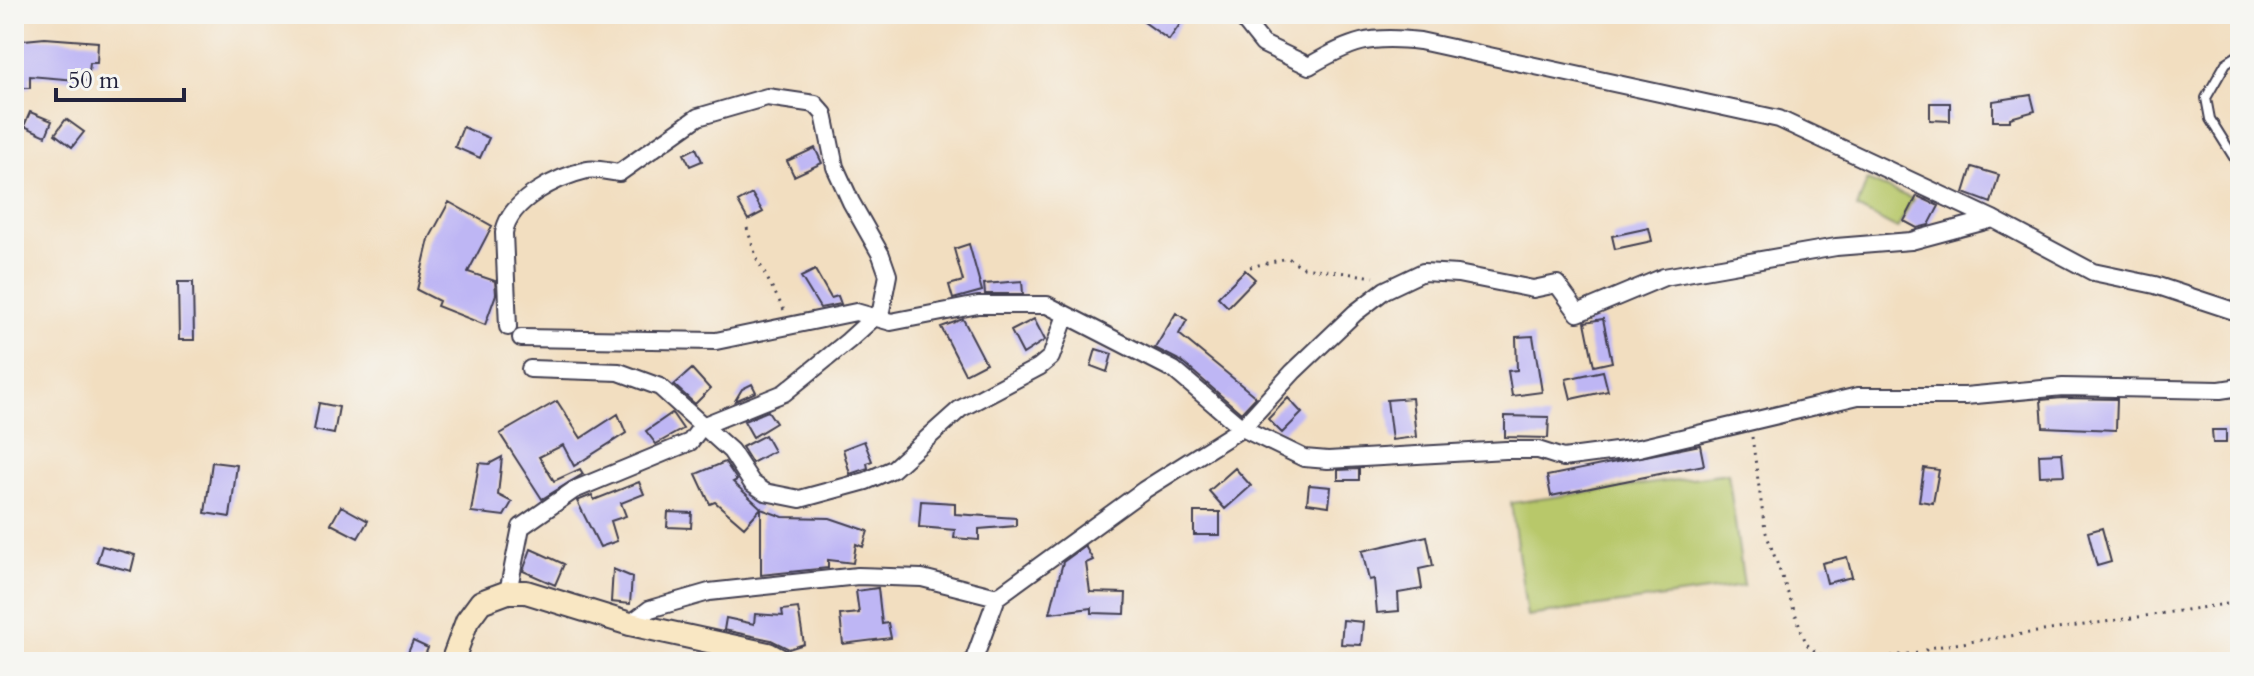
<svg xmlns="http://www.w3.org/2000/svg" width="2254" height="676" font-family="Cardo,serif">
<rect width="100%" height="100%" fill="#f6f6f2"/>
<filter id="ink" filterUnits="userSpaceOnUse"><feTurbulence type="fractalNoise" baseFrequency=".0125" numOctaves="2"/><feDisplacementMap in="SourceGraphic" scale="16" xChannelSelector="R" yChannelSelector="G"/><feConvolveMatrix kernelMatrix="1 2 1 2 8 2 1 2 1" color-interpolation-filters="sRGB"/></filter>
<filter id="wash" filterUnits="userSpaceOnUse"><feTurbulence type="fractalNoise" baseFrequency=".006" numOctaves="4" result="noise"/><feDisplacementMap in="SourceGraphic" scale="32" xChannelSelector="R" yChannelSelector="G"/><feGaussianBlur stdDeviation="1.8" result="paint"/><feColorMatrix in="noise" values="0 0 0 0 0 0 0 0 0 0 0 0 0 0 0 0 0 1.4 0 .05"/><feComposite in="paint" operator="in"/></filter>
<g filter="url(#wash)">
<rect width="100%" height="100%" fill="#f2dec0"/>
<path fill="#b8c86b" stroke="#6d7553" stroke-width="2" d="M1867 180 1913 199 1897 229 1857 208Z
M1728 473 1744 586 1527 616 1511 503Z"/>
<g id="blocks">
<path fill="#beb6f4" d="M1133 14H1187L1169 40Z
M45 38 98 42 97 63H90L88 81 30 76V88H14V41Z
M2031 95 2035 111 2010 118V121H1993V101Z
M1930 103H1950V121L1930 120Z
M30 112 52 121 46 136 24 126Z
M66 119 84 132 72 147 55 134Z
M463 127 489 138 480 158 455 147Z
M696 148 702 161 690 166 684 154Z
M815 148 822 163 794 176 787 161Z
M1972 167 1999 175 1991 203 1964 193Z
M752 194 763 212 748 220 738 202Z
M1917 196 1939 206 1929 225 1917 228 1904 221Z
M449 202 492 226 468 272 495 281 496 294 485 325 437 306 439 301 417 290 429 239Z
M1649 228 1652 241 1615 249 1612 236Z
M969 244 982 291 953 299 949 285 963 281 954 249Z
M815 270 831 298 838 296 841 304 820 308 801 277Z
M1245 270 1255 279 1228 307 1218 297Z
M1022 281 1023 294H985L984 284Z
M178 282H193L194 340H179Z
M1176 313 1187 320 1179 334 1256 397 1241 413 1181 361 1155 348Z
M963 319 986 363 965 374 941 327Z
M1034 319 1045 340 1023 354 1011 331Z
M1603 319 1612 362 1594 366 1585 322Z
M1533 336 1542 392 1512 396 1508 371 1517 370 1516 337Z
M1096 349 1112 354 1107 372 1091 366Z
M692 369 710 389 695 404 674 385Z
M1603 371 1608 391 1571 399 1566 379Z
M752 384 756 392 735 401 742 389Z
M1288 398 1302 413 1282 433 1268 419Z
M1412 398 1416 437 1392 440 1387 400Z
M2062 398 2117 399 2116 430 2043 427 2041 400Z
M557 401 581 438 618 414 626 433 574 466 563 445 539 457 554 481 580 469 583 474 542 499 500 434Z
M319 403 339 407 334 434 314 430Z
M768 411 776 423 753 437 744 421Z
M672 413 683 429 656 444 646 431Z
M1505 416 1549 417 1548 438 1505 437Z
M2212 430H2226V443H2213Z
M765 435 774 451 752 463 742 447Z
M864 441 872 461 867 463 868 468 850 474 843 449Z
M1700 445 1704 465 1551 496 1547 476Z
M2062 453 2064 475 2040 476 2039 454Z
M502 457 498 495 512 502 504 516 471 512 479 463 489 464Z
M212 462 237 465 230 517 205 513Z
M725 462 737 480 733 482 761 508 744 527 715 502 710 504 696 474Z
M1235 468 1251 486 1225 509 1209 491Z
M1924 468 1939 470 1933 503 1919 501Z
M1359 469V480H1338V470Z
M639 482 644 494 621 503 626 516 611 521 617 541 600 547 577 501 592 495 594 500Z
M1309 485 1331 487 1329 506 1307 503Z
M921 501 955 503V514L1016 518V526L979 529V540L954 538 955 530 919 527Z
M341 506 368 521 358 538 331 524Z
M761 509 783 517 830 518 868 531 863 547 856 544 853 563 828 560V568L761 575Z
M668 512 692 513 691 528 667 527Z
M1194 512H1220V535H1194Z
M2102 528 2111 562 2097 566 2088 532Z
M1427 536 1433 566 1419 569 1422 589 1398 593 1399 611 1377 613 1374 579 1369 580 1362 551Z
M102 546 135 555 131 571 97 562Z
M1085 546 1093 560 1086 563 1090 592 1126 593 1125 614 1092 613V608L1050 613 1063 562Z
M531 549 564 564 555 585 523 571Z
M1847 557 1852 577 1827 583 1822 563Z
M613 569 632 577 630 604 611 602Z
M878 588 882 624 888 623 891 638 843 644 840 615 859 613 856 591Z
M798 608 804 644 789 649 771 640 724 630 726 618 754 624 755 614 783 616 782 610Z
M1343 620 1363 622 1361 645 1341 644Z
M413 641 428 648 422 662H404Z"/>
</g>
</g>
<g filter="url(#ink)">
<use href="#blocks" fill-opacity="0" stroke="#413e4f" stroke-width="2"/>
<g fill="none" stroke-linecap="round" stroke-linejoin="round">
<defs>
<path id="service" d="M2240 54 2226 63 2206 98 2210 119 2240 167"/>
<path id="minor" d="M1239 14 1263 44 1309 66C1352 41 1369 35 1420 41L1779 119 1993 219 2093 272 2155 285 2240 313
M521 338 716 341 856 312 891 322 978 305H1047L1174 370 1242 428 1293 372 1355 313 1385 290 1423 272 1458 274 1533 289 1557 284 1578 313 1664 277 1836 247 1911 241 1993 219
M530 369 619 372 660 387 731 451 752 483 765 492 800 499 866 481 893 469 960 409 1039 367 1051 357 1066 315
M508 592 521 527 574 490 690 442 702 426 784 393 848 341 881 311 888 275 881 255 851 202 835 167 824 114 815 104 767 97 698 117 619 173C609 172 597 168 587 170 557 177 509 200 504 233L508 327
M630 624 650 609 709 592 858 576 922 578 997 597
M973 662 997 597 1144 490 1242 428 1304 458 1328 460 1506 450H1538L1563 458 1639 448 1858 396H1965L2063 387 2220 390 2240 387"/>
<path id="secondary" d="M452 662 467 621 481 602 508 592H526L630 624 768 654 783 662"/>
</defs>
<use href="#service" stroke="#413e4f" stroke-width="12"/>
<use href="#minor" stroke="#413e4f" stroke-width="20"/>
<use href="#secondary" stroke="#413e4f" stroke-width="26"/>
<path stroke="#413e4f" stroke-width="3" stroke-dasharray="2 6" stroke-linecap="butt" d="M747 228 757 259 784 310
M1250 267 1288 258 1303 267 1374 277
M1752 437 1765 530 1806 643C1829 672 1886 655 1920 653
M1914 662 1928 648 2240 602"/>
<use href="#service" stroke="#fff" stroke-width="8"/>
<use href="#minor" stroke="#fff" stroke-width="16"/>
<use href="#secondary" stroke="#f9e7c3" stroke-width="22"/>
</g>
</g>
<rect width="2254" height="676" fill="none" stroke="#f6f6f2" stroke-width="48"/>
<path d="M56 88v12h128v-12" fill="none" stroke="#22223b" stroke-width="4"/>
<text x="68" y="88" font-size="24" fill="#22223b" stroke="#f6f6f2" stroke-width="6" paint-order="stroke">50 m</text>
</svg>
